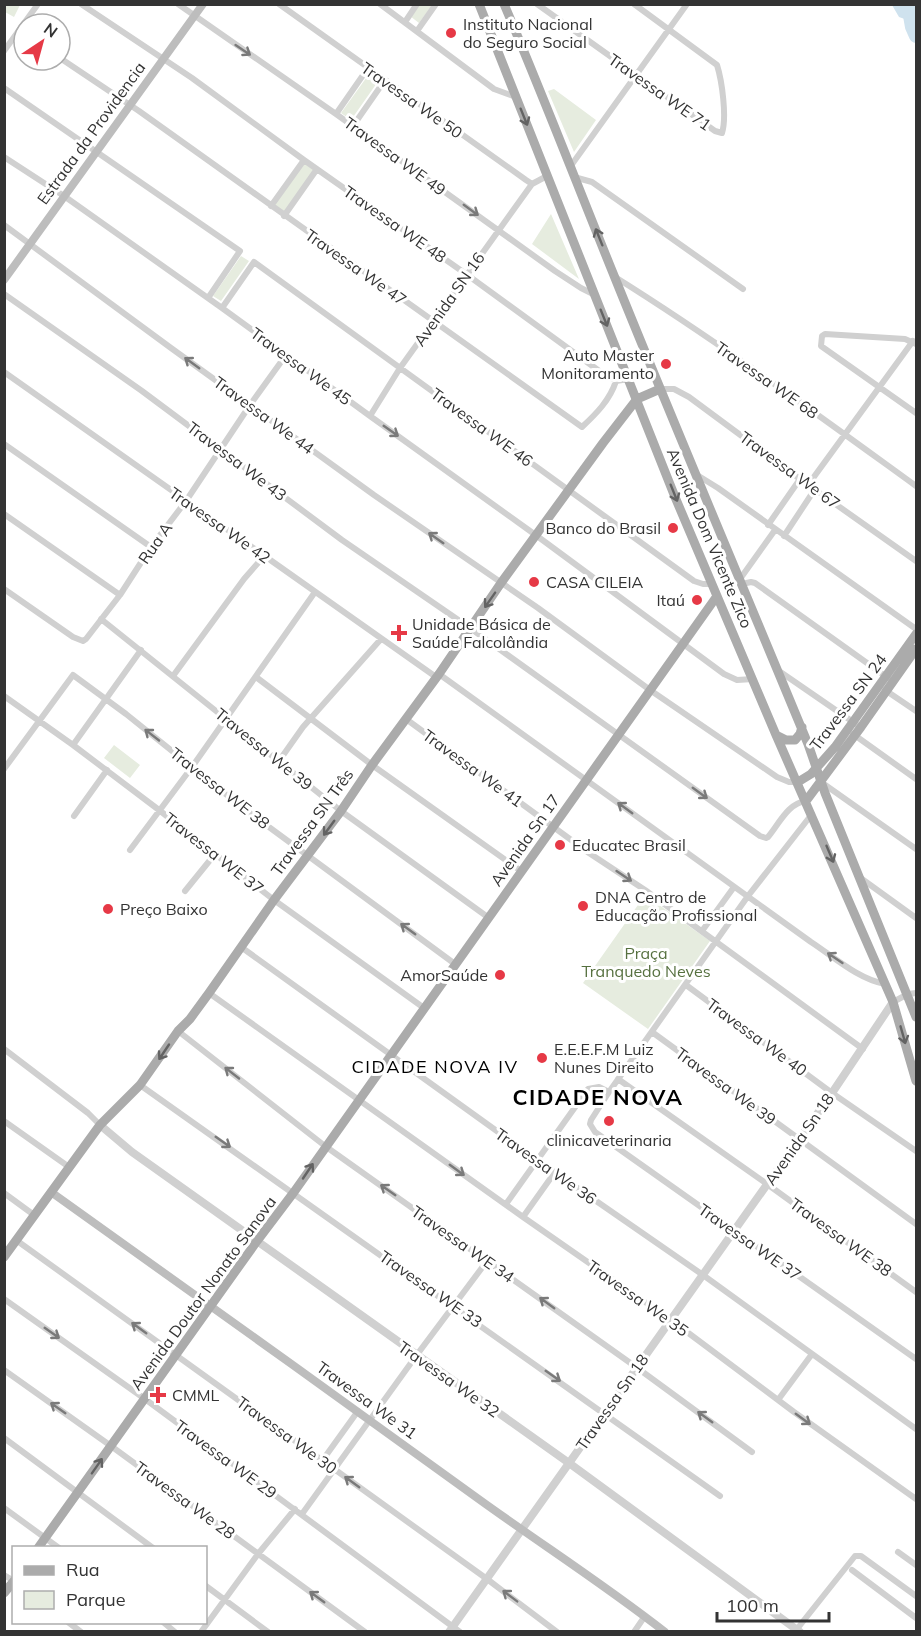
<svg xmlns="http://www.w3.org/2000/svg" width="921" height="1636" font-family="Mulish,sans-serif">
<rect width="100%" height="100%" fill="#fff"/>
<path fill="#e6ecdf" d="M4 5 5 4 20 5 14 17 5 12Z
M419 5H432L419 23 410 16Z
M369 74 379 80 351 120 341 113Z
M554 89 596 120 574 152 548 91Z
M304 160 317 169 284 216 271 206Z
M551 214 579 279 532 244Z
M241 256 249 261 221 301 213 296Z
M114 745 140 765 130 778 104 758Z
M645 895 710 941 648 1029 583 983Z"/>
<path fill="#cfe2ee" d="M892 5H916V23L899 17Z"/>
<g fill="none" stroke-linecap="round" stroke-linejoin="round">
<path stroke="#cfe2ee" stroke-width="14" d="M908 4 912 27 916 36"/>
<path stroke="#d0d0d0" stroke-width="6" d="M81 4 192 78 304 160 466 274 602 373 616 381 629 379
M178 4 336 114 555 271 581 288 595 295
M279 4 526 180 532 184 547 176
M380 4 494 89 516 97
M537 4 715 131 722 133C727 117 722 81 717 65L634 4
M405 22 417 4
M417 31 436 4
M4 51 38 4
M60 58 139 111 582 427C596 414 610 400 616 381
M4 88 240 251 208 298
M336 114 368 68
M353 126 385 80
M4 157 64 196 222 308 370 416 537 536 724 674 737 680 753 679
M570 167 687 4
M574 177 592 182 743 289
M271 206 304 160
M284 216 317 169
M4 225 171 348 374 495 538 608 650 690 777 777 789 782H798
M615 277C719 342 818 415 916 486
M4 294 142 391 342 540 470 628 760 836 766 838 768 837C779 824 788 803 806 801
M222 308 254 262 694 581 703 584H712
M916 344 905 339 825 334 822 336 821 346 916 413
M4 372 436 677
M660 389H674L689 397 800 479 916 561
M370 416 400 368 532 184
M4 444 151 547
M697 475 718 488 916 629
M808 485 913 341
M4 514 120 595
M768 525 800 479
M784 536 815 489
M740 579 775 530
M742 584 751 582 755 583 888 678
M4 589 73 637 83 641 86 639 120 595 151 547 186 501 250 405 286 355
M101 619 341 811 489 918
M779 671 856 724
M439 674 811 942C834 957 858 979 885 984
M173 676 244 579 264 556
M256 677 372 765 521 871
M885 690 916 711
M4 696 73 745 159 810 274 900 424 1008
M406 719 589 853 645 890 863 1049
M853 734 916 779
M73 745 141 650
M279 761 303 727 381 639
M4 769 73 675 126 714 243 808 455 964
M821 782 916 849
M812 814 748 896 609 1092 591 1120 590 1124 595 1132 916 1359
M74 816 107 770
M130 850 192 767 315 592
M862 879 916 918
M185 891 215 854
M702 931 734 887
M241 947 537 1160 703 1275 916 1429
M686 985 832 1093 916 1151
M209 993 523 1217 671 1320 794 1412 916 1499
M893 1002 908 994 916 993
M178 1031 325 1146 636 1367 752 1452
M652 1032 916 1224
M4 1049 88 1113 100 1125
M618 1079 767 1184 916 1292
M140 1085 720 1496
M4 1121 69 1167
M4 1193 34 1215
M506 1204 588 1089 599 1087 609 1092
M523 1217 555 1172
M16 1240 487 1579 557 1632
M4 1299 145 1399 460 1632
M4 1370 111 1446 365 1632
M778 1400 812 1354
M4 1438 153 1548
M322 1461 358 1411
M4 1508 59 1548
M302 1514 416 1356 487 1261
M898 1552 916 1565
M852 1570 916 1618
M4 1575 14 1581
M206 1586 268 1632
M68 1622 81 1632
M163 1622 175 1632
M797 1629 855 1556H861L916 1596
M201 1632 258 1554 295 1509
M634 1632 645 1616"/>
<path stroke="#d0d0d0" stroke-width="8" d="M100 1125 132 1152 569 1463 800 1632
M449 1632 832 1093 893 1002"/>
<path stroke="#bdbdbd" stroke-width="8" d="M4 280 203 4
M51 1192C195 1294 337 1397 480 1500 541 1544 605 1585 665 1632"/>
<path stroke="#ababab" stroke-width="9" d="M479 4 675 497 776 735 893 1002 916 1081
M504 4C543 95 578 187 615 278 678 434 744 589 808 744L825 793 916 1017
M776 735 786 740H795L800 734 802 727
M798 782 811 774 835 747 916 634
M806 801 861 727 916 649
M4 1257 100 1125 140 1085 178 1031 190 1019 209 993 274 900 341 811 372 765 439 674 501 583 603 443 637 399 660 389
M38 1548 257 1241 294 1192 717 596
M4 1593 14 1581"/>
</g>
<defs><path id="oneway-shaft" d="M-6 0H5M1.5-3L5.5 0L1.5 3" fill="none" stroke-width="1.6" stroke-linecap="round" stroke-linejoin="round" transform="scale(1.5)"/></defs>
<g stroke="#7a7a7a">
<use href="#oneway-shaft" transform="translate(243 50) rotate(34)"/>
<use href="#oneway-shaft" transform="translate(471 210) rotate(36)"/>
<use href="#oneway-shaft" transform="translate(192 363) rotate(-144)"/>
<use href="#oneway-shaft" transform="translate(391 431) rotate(35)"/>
<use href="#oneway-shaft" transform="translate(436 538) rotate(-145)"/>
<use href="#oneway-shaft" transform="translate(152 735) rotate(-142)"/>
<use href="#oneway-shaft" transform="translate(700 793) rotate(36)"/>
<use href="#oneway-shaft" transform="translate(625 808) rotate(-144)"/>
<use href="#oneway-shaft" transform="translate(624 876) rotate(34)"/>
<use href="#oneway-shaft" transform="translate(408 929) rotate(-144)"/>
<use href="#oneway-shaft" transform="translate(835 958) rotate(-146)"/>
<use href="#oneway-shaft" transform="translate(232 1073) rotate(-142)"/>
<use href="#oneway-shaft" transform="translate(223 1142) rotate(35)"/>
<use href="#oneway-shaft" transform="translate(457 1170) rotate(36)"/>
<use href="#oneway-shaft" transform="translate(388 1190) rotate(-145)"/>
<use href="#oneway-shaft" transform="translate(547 1303) rotate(-144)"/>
<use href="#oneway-shaft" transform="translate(139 1328) rotate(-144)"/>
<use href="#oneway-shaft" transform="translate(52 1333) rotate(35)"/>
<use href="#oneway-shaft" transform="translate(553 1376) rotate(35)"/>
<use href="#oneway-shaft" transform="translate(58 1408) rotate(-145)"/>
<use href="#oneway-shaft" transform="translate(705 1417) rotate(-144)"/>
<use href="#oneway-shaft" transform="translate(803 1419) rotate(36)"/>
<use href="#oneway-shaft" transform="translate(352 1482) rotate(-144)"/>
<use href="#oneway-shaft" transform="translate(510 1596) rotate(-143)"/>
<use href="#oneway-shaft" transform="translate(317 1597) rotate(-144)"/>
</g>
<g stroke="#636363">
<use href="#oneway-shaft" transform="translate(524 117) rotate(68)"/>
<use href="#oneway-shaft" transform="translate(599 237) rotate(-112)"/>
<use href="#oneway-shaft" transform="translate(604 318) rotate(68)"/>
<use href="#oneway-shaft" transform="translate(674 493) rotate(68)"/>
<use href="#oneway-shaft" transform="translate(490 600) rotate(125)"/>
<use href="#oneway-shaft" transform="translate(329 828) rotate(126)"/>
<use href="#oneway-shaft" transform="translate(830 854) rotate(67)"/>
<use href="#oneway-shaft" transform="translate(903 1035) rotate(74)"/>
<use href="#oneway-shaft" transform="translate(164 1052) rotate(124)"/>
<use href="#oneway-shaft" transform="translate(308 1171) rotate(-56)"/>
<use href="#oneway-shaft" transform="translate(97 1466) rotate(-55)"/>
</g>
<g fill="#e63946" stroke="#fff" stroke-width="2">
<circle cx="451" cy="33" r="6"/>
<circle cx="666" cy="364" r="6"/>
<circle cx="673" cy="528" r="6"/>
<circle cx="534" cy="582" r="6"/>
<circle cx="697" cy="600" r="6"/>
<path d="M396 624h6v6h6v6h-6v6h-6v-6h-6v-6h6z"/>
<circle cx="560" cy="845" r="6"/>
<circle cx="583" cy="906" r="6"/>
<circle cx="108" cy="909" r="6"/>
<circle cx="500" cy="975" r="6"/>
<circle cx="542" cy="1058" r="6"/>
<circle cx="609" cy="1121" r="6"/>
<path d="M155 1386h6v6h6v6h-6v6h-6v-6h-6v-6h6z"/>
</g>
<g text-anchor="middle" stroke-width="6" stroke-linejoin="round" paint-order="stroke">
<g font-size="16" fill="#333" stroke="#fff" text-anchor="start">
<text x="463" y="30">Instituto Nacional<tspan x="463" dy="18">do Seguro Social</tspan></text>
<text x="654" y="361" text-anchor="end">Auto Master<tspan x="654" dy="18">Monitoramento</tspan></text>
<text x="661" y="534" text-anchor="end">Banco do Brasil</text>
<text x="546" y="588">CASA CILEIA</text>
<text x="685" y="606" text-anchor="end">Itaú</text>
<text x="412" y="630">Unidade Básica de<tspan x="412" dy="18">Saúde Falcolândia</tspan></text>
<text x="572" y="851">Educatec Brasil</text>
<text x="595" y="903">DNA Centro de<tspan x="595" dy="18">Educação Profissional</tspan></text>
<text x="120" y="915">Preço Baixo</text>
<text x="488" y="981" text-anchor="end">AmorSaúde</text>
<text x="554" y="1055">E.E.E.F.M Luiz<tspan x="554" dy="18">Nunes Direito</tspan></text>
<text x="609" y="1146" text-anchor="middle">clinicaveterinaria</text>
<text x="172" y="1401">CMML</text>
</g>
<g font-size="16" fill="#333" stroke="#fff">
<text transform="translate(660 92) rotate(35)" y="6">Travessa WE 71</text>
<text transform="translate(412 100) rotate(35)" y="6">Travessa We 50</text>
<text transform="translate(91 133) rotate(-54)" y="6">Estrada da Providencia</text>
<text transform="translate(395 156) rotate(36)" y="6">Travessa WE 49</text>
<text transform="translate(395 224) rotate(35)" y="6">Travessa WE 48</text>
<text transform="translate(356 267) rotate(35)" y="6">Travessa We 47</text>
<text transform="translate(449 299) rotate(-55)" y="6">Avenida SN 16</text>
<text transform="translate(301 366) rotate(36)" y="6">Travessa We 45</text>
<text transform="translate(767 380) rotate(35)" y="6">Travessa WE 68</text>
<text transform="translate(264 415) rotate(36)" y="6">Travessa We 44</text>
<text transform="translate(482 427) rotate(36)" y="6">Travessa WE 46</text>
<text transform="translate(237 461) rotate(37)" y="6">Travessa We 43</text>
<text transform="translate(790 470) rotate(36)" y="6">Travessa We 67</text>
<text transform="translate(220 525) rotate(35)" y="6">Travessa We 42</text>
<text transform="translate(710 538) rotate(67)" y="6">Avenida Dom Vicente Zico</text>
<text transform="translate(155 543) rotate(-55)" y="6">Rua A</text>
<text transform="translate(848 702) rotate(-53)" y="6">Travessa SN 24</text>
<text transform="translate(264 749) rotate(39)" y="6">Travessa We 39</text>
<text transform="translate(473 768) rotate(36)" y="6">Travessa We 41</text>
<text transform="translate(220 788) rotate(38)" y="6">Travessa WE 38</text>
<text transform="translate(312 822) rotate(-54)" y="6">Travessa SN Três</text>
<text transform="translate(525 840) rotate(-55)" y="6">Avenida Sn 17</text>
<text transform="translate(214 853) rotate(38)" y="6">Travessa WE 37</text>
<text transform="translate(757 1037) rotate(36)" y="6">Travessa We 40</text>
<text transform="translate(726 1086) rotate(36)" y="6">Travessa We 39</text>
<text transform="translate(799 1139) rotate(-55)" y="6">Avenida Sn 18</text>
<text transform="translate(546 1166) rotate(35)" y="6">Travessa We 36</text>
<text transform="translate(841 1237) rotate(36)" y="6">Travessa WE 38</text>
<text transform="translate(750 1242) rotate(35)" y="6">Travessa WE 37</text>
<text transform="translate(463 1244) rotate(35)" y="6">Travessa WE 34</text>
<text transform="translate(431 1289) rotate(35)" y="6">Travessa WE 33</text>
<text transform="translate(203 1293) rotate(-54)" y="6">Avenida Doutor Nonato Sanova</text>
<text transform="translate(638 1298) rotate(35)" y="6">Travessa We 35</text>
<text transform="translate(449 1379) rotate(35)" y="6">Travessa We 32</text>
<text transform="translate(367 1400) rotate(36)" y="6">Travessa We 31</text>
<text transform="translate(612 1402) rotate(-55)" y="6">Travessa Sn 18</text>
<text transform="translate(287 1435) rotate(36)" y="6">Travessa We 30</text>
<text transform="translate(226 1459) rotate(36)" y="6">Travessa WE 29</text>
<text transform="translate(185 1500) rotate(36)" y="6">Travessa We 28</text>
</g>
<g font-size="16" fill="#56703f" stroke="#fff">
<text x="646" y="959">Praça<tspan x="646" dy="18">Tranquedo Neves</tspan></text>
</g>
<g font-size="18" letter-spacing="1.5" fill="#000" stroke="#fff">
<text x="435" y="1073">CIDADE NOVA IV</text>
</g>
<g font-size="22" font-weight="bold" letter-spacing="1.5" fill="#000" stroke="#fff">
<text x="598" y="1105">CIDADE NOVA</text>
</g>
</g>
<rect width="921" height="1636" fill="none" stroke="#333333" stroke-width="12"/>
<rect x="12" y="1546" width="195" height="78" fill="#ffffff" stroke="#adadad" stroke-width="1.5"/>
<rect x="24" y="1566" width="30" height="9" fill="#ababab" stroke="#adadad" stroke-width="1.5"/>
<text x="66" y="1576" font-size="18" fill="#333333">Rua</text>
<rect x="24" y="1591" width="30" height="18" fill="#e6ecdf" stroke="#adadad" stroke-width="1.5"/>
<text x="66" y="1606" font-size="18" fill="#333333">Parque</text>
<g transform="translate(42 42) rotate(36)"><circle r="28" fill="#ffffff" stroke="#adadad" stroke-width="1.5"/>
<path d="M0-4.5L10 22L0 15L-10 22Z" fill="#e63946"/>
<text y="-9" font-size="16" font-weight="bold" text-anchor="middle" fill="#333333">N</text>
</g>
<path d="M717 1612v9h112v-9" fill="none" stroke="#333333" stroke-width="3"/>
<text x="726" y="1612" font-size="18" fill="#333333" stroke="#ffffff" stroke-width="4.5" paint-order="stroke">100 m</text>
</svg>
